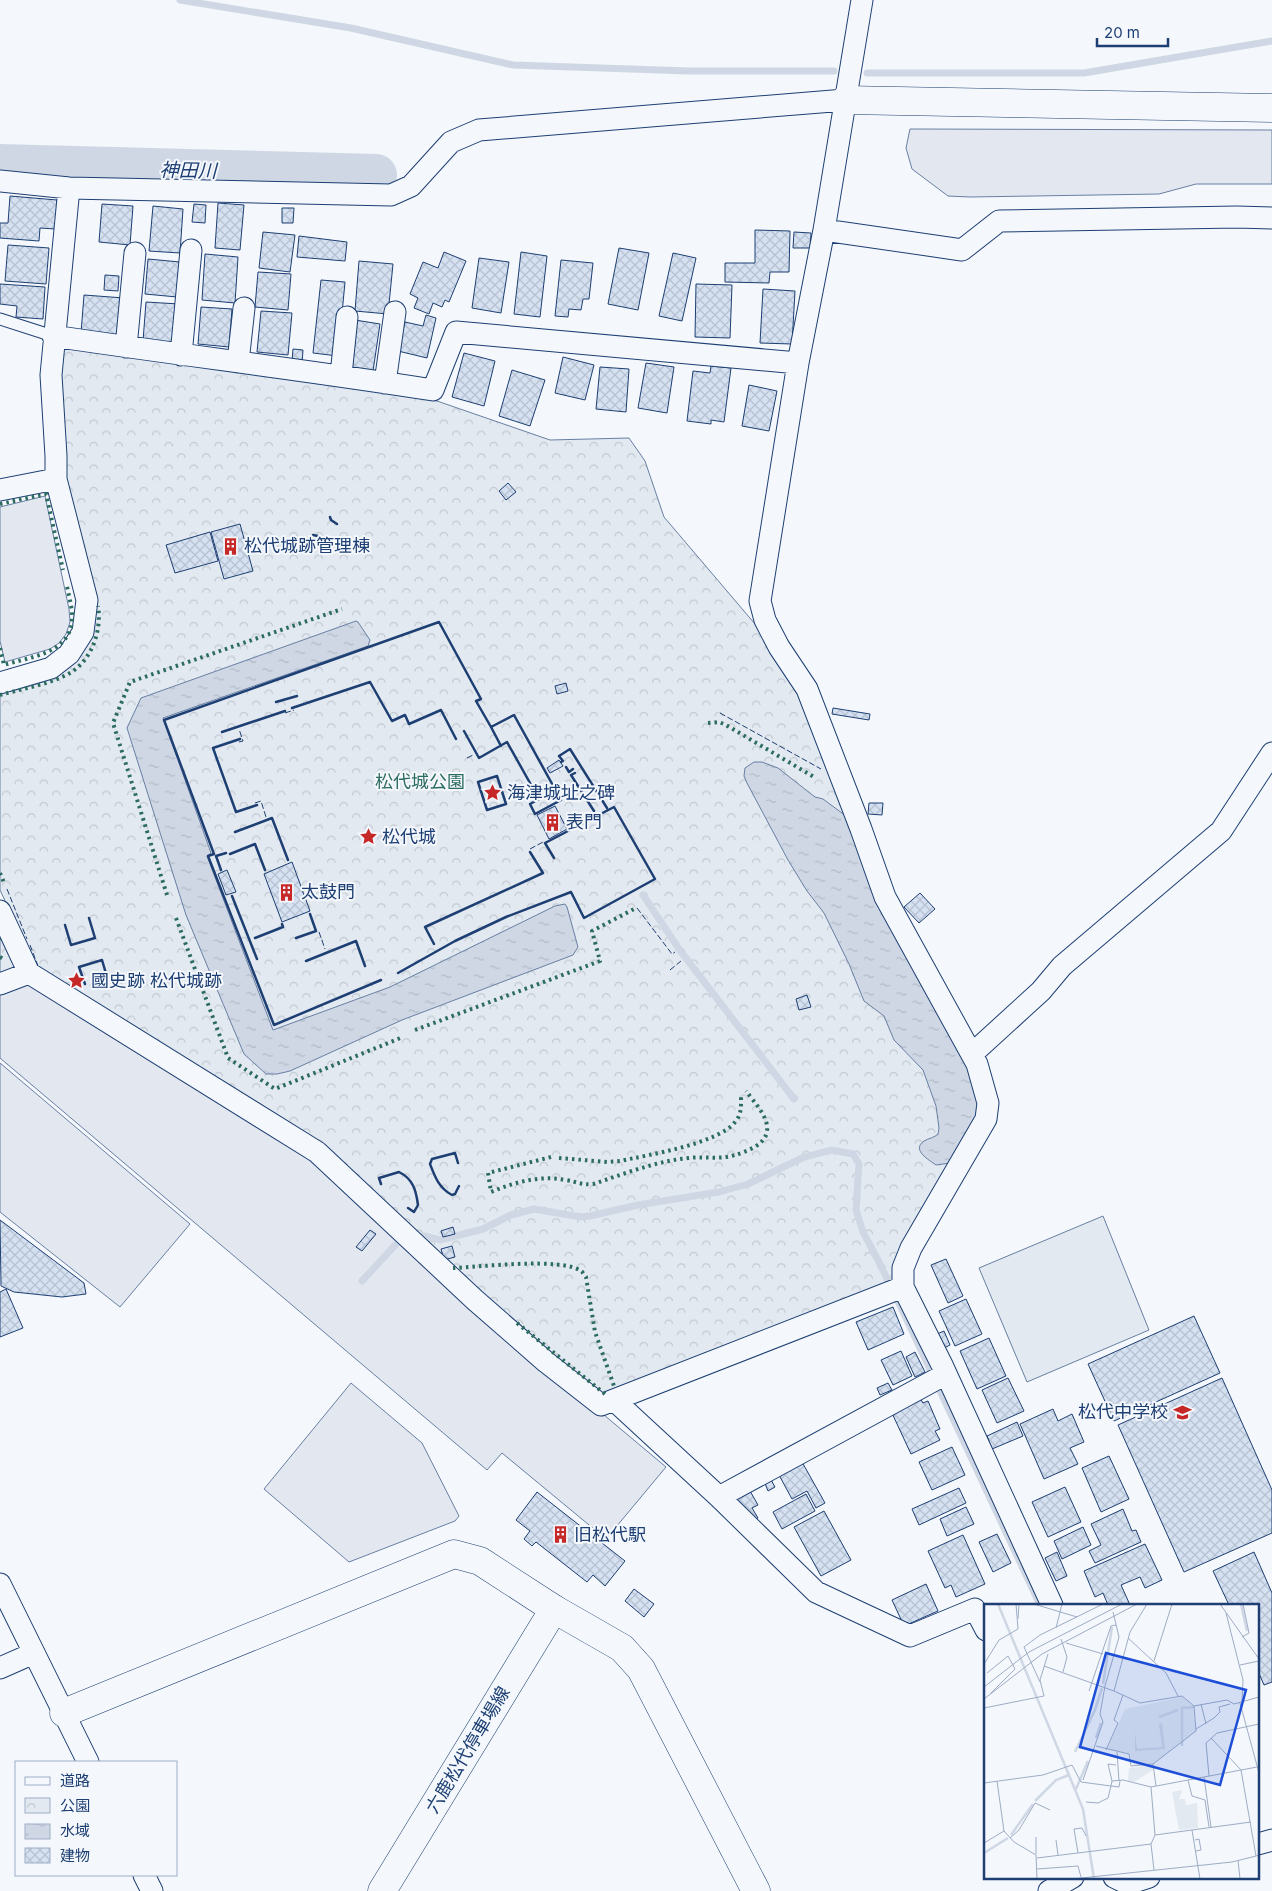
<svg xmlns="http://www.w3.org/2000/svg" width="1272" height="1891" font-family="Inter,'Noto Sans JP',sans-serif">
<defs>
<pattern id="park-crowns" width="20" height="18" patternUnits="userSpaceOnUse" patternTransform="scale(1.25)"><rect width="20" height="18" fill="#e3e9f0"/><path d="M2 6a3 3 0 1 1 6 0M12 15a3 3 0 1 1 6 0" fill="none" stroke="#c2c9d1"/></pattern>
<pattern id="water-ripples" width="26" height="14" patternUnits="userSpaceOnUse" patternTransform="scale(1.25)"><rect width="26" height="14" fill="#cfd7e4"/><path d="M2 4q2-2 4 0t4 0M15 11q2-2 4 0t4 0" fill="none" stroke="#b1bac7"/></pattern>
<pattern id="building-cross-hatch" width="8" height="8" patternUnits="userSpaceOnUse" patternTransform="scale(1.25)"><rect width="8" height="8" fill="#d5e0f0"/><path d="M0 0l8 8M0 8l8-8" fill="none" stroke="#b6c1d1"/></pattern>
</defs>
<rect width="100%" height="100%" fill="#f4f7fb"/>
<path fill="url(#park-crowns)" stroke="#687fa3" d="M58 346 404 392 437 401 550 440 629 438 645 461 664 517 755 624 799 696 978 1094 896 1284 606 1398 36 967 0 890V694C44 681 70 682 92 636L62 463Z
M0 933 16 970 0 976Z"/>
<path fill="#e3e9f0" stroke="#687fa3" d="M1103 1216 1149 1330 1027 1382 979 1268Z"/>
<path fill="#e3e8f0" stroke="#687fa3" d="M910 129 1272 130V184H1196L1159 194 970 197 948 196 912 169 906 148Z
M45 496 69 609 70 622 66 634 59 643 50 649 5 662 0 641V507Z
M30 981 315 1159 486 1316 666 1467 606 1539 502 1453 487 1470 0 1058V993Z
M0 1063 190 1224 120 1307 0 1212Z
M351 1383 422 1443 459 1516 455 1521 349 1562 264 1489Z"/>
<path fill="url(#water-ripples)" stroke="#687fa3" d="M356 621 358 622 370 640 368 646 163 718 211 853 207 856 273 1030 390 987 555 906 565 904 567 907 578 947 573 955 402 1020 290 1071 277 1074H266L244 1054 186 915 127 728 141 698Z
M754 762H762L778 768 815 797 823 799 846 816 968 1060 978 1094V1115L950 1163 936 1165C929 1160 911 1150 924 1141 929 1138 934 1138 938 1134L939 1128 936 1106 923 1070 894 1040 884 1016 864 1001 849 964 824 913 807 891 788 860 747 783 744 776 745 768Z"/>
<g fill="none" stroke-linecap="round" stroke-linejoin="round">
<path stroke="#cfd7e4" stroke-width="7" d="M180 0 351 28 513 65 689 71H834
M867 73H1084L1272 41
M643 895 679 949 794 1099
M362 1281 399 1241 406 1238 426 1236 440 1240 483 1229 511 1215 534 1209 581 1217 590 1216 638 1205 719 1192 748 1184 802 1158 831 1150 853 1154 859 1164 856 1210 863 1232 878 1260 906 1318 1040 1605"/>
<path stroke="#cfd7e4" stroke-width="42" d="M0 165 376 175"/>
</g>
<path fill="url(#building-cross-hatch)" stroke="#1d3f73" d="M10 196 57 200 55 229 40 228 39 241 0 238V223H8Z
M218 203 244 205 240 250 215 248Z
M102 204 133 206 130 245 99 242Z
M194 204 206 205 205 223 192 222Z
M153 206 183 209 180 253 149 251Z
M282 208H294L293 223H282Z
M755 230 790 231 789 272H770L769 283 725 282V263H755Z
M263 232 295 235 290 272 259 268Z
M794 232 811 233 810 248H793Z
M299 236 347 242 345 261 297 257Z
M8 245 49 248 46 284 5 281Z
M619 248 649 253 638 310 608 304Z
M444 252 466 261 449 302 445 300 442 307 433 303 429 314 414 308 418 298 410 294 423 262 438 268Z
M521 252 547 256 540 317 514 314Z
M673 253 696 258 682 321 659 316Z
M205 254 238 257 235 303 202 300Z
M479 258 509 262 501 313 472 308Z
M148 259 180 262 177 297 145 294Z
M561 260 593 263 589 299H583L581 310 569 309 568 317 555 316Z
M359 261 393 264 388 314 355 311Z
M258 272 291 274 288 310 255 307Z
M105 275 119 276 118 291 104 290Z
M321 280 345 282 338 356 313 353Z
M0 284 45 287 43 319 16 317 17 306 0 304Z
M696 284 732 285 730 338 695 337Z
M763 289 795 291 792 344 760 343Z
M84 295 124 298 121 336 81 333Z
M146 302 179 304 176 343 143 341Z
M201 307 232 309 229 347 198 344Z
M261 311 292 313 288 355 257 352Z
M426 315 436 318 427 358 398 351 405 322 423 326Z
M355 320 380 324 373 371 348 368Z
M293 349 303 350 302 363 292 361Z
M464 353 495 361 484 406 452 397Z
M563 357 594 365 585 400 555 393Z
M646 363 674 367 667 413 638 408Z
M711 366 731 368 724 422 711 420V424L687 421 693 371 710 373Z
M600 367 629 369 626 412 596 409Z
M512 370 545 380 530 426 499 416Z
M749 385 777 391 769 431 742 426Z
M508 483 516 492 506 500 499 491Z
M240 524 253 571 224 579 211 532Z
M210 532 218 561 175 573 166 545Z
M566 683 568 691 557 694 555 686Z
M833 708 870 714 869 720 832 714Z
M559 760 563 766 550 773 547 768Z
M869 803H883L882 815 868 814Z
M555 806 567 829 549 839 537 815Z
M292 862 310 911 282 922 264 874Z
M227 870 236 892 226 895 218 874Z
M920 893 935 909 919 923 904 907Z
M807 995 811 1007 799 1010 796 999Z
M0 1220 84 1283 86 1294 62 1297 14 1292 1 1286Z
M453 1227 455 1234 443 1237 441 1231Z
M370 1230 376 1234 362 1251 356 1247Z
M452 1246 455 1257 444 1260 441 1249Z
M946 1259 963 1296 948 1303 931 1265Z
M6 1289 23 1328 0 1337V1292Z
M966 1299 982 1334 955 1346 939 1311Z
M893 1307 904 1334 868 1350 856 1322Z
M1194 1316 1220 1373 1114 1421 1088 1364Z
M944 1331 950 1345 944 1348 937 1334Z
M989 1338 1006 1376 977 1389 960 1351Z
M901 1351 912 1376 893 1385 881 1360Z
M915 1352 925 1372 915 1377 906 1357Z
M1008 1378 1024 1411 997 1423 982 1390Z
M1222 1378 1272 1490V1533L1184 1572 1118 1425Z
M888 1383 892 1390 880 1395 877 1388Z
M920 1398 923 1403 928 1401 940 1429 935 1431 940 1440 911 1454 891 1411Z
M1053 1409 1058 1421 1072 1414 1084 1442 1070 1448 1078 1464 1044 1479 1020 1424Z
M1017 1422 1023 1436 992 1449 987 1436Z
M952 1447 965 1475 932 1490 919 1462Z
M1109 1456 1129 1499 1101 1512 1082 1468Z
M802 1462 825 1503 816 1508 807 1491 792 1499 779 1475Z
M770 1478 775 1487 768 1491 764 1481Z
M1065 1487 1081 1522 1048 1537 1032 1502Z
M959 1488 966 1503 919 1525 912 1509Z
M750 1491 758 1505 752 1508 758 1518 746 1525 732 1501Z
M537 1492 625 1561 605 1586 593 1575 587 1582 536 1542 532 1546 524 1539 530 1531 516 1520Z
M806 1494 815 1511 782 1529 773 1512Z
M966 1507 974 1524 947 1536 940 1519Z
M1123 1509 1132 1531 1136 1530 1141 1542 1095 1563 1089 1551 1101 1545 1091 1524Z
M824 1511 851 1560 821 1576 794 1527Z
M1083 1527 1091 1545 1062 1559 1054 1541Z
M997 1534 1011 1563 993 1572 979 1542Z
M963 1535 985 1584 956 1597 951 1585 945 1588 928 1551Z
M1145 1544 1162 1580 1145 1588 1140 1577 1121 1585 1130 1605H1108L1103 1593 1095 1597 1084 1571Z
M1057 1552 1067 1576 1056 1581 1045 1558Z
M1254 1552 1272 1593V1682L1264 1685 1258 1671V1605H1229L1213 1571Z
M926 1584 938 1611 904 1626 892 1600Z
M634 1589 654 1604 644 1617 625 1601Z"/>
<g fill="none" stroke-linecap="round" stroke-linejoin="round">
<defs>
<path id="service" d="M0 319 53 336"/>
<path id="minor" d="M0 181 69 188 391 195 411 186 451 142 479 130 845 100
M824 230 862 0
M53 336C180 355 307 370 433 390L456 332 798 363
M126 347 135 253
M181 355 191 250
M238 362 244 308
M341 375 347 317
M385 383 395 312
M0 490 56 479
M0 683 51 668 69 654 83 632 87 600 56 479V456L51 375 69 188
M0 911 29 973 317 1152 475 1300 546 1362 601 1405 903 1287
M0 984 29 973
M972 1054 1041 991 1062 966 1221 831 1272 753
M614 1400 719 1497 816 1592 910 1636 975 1609 986 1630
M719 1497 946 1374
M0 1584 88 1762
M1052 1605 943 1367 903 1287V1268L911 1248 986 1119 988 1103 977 1064 885 897 861 829 807 689 779 647 765 620 760 601 798 363 824 230 962 250 999 221 1237 217 1272 218
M0 1668 34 1653
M1258 1844 1272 1840
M144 1875 152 1891
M1114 1877 1128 1884 1131 1891
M1128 1884 1149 1877
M1049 1891 1073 1877"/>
<path id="tertiary" d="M845 100 1272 108
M64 1713 454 1554 480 1561 554 1609 622 1648 641 1669 756 1891"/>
<path id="secondary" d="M382 1891 554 1609"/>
</defs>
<use href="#service" stroke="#1d3f73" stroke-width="13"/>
<use href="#minor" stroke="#1d3f73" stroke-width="23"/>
<use href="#tertiary" stroke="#1d3f73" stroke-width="29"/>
<use href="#secondary" stroke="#1d3f73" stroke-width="29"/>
<use href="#service" stroke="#f4f7fb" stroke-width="11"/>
<use href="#minor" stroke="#f4f7fb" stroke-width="21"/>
<use href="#tertiary" stroke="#f4f7fb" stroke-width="28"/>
<use href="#secondary" stroke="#f4f7fb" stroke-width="28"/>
<path stroke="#2c6c60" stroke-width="4" stroke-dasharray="2.5 4" stroke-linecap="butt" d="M0 504 46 494 63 570
M0 648 4 665C29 657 69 654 72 621 73 609 69 598 67 586
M0 695C21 689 51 684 70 673 92 660 102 630 98 606
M708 723 719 722 726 725 814 777
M0 873 5 885
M167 895 113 723 130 682 342 609
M176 918 228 1058 275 1089 403 1037
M0 939V940
M0 957 5 960
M415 1030 600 961 592 931 634 909
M551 1157 488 1173 491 1192C515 1182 540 1175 566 1180 578 1182 581 1185 593 1184 624 1174 656 1161 689 1158 704 1156 720 1160 735 1155 745 1152 762 1146 766 1135 772 1120 754 1102 746 1091
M559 1158 607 1162 620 1161C647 1155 719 1144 736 1121 742 1113 741 1105 741 1095
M453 1268C480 1267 561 1257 581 1271 583 1272 584 1275 586 1277L595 1332 614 1386
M517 1323 605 1394"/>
<path stroke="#1d3f73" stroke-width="1" stroke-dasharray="6 2.5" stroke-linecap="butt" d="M285 713 294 710
M720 713 821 769
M239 742 243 741 239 729
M467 758 473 755
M255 803 261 801 266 817
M530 849 543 842
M7 889 27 939
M637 908 672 954 675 952
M319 932 325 949
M30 945 38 966
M670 970 681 961"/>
<path stroke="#1d3f73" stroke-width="2.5" d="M330 517 331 520 337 524
M313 535 318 536 321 541
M276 702 297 696
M292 708 370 682 392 721 405 715 409 724 441 710 456 739
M491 727 501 746
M222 732 285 711
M240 739 213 748 236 812 257 805
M561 762 563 761 559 756 570 749 607 808
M566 767 569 772 573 769
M575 773 571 775 594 811
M497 776 506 804 487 810 478 782Z
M235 832 272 818 288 860
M230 854 255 844 265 870
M221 870 216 856 226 853
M232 896 257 959
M65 925 71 945 95 938 89 918
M255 938 283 927 282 924
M296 938 316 931 310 914
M434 944 425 927 543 873 530 852
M306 961 356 941 365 966
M398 973 455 941 506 917 571 892 584 918 655 879 614 807 545 843 554 858
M381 980 274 1025 208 856 214 854 164 720 439 622 481 699 476 701 491 727 514 715 561 800 535 814 530 804 539 799 507 742 479 758 464 731
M85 984 79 967 102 960 107 977
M458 1163 455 1153 432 1159 430 1164C435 1177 439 1188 452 1195L455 1194 459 1186
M381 1184 379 1178 399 1172C413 1179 416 1190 418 1205L414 1212 408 1208"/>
</g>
<defs>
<symbol id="building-bare" viewBox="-9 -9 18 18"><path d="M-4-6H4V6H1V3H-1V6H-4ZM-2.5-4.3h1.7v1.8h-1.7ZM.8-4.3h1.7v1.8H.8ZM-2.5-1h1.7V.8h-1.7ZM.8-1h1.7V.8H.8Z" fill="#c62828" stroke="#f4f7fb" stroke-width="2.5" paint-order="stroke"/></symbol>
<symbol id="sight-bare" viewBox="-9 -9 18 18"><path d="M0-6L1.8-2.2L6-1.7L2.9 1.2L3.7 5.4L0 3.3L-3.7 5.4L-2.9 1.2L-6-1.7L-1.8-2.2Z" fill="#c62828" stroke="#f4f7fb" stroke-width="2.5" paint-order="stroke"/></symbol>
<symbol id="school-bare" viewBox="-9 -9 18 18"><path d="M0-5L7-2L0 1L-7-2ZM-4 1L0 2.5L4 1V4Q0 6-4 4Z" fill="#c62828" stroke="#f4f7fb" stroke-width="2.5" paint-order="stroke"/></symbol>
</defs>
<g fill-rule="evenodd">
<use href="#building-bare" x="218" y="534" width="25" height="25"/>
<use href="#sight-bare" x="480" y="780" width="25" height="25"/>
<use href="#building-bare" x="540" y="810" width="25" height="25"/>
<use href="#sight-bare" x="356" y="824" width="25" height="25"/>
<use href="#building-bare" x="274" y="880" width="25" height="25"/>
<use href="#sight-bare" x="64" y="968" width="25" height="25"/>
<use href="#school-bare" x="1170" y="1400" width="25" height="25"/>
<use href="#building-bare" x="548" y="1522" width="25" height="25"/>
</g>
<g text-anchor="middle" stroke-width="4" stroke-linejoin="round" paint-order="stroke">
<g font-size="18" fill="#1d3f73" stroke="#f4f7fb" text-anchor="start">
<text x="244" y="552">松代城跡管理棟</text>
<text x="507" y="799">海津城址之碑</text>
<text x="566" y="828">表門</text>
<text x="382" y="843">松代城</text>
<text x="301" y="898">太鼓門</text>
<text x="91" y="987">國史跡 松代城跡</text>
<text x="1168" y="1418" text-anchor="end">松代中学校</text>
<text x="574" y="1541">旧松代駅</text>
</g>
<g font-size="18" fill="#2c6c60" stroke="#f4f7fb">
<text x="420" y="788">松代城公園</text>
</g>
<g font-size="18" fill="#1d3f73" stroke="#f4f7fb">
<text transform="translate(468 1750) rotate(-59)" y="6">六鹿松代停車場線</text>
</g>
<g font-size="19" font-style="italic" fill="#1d3f73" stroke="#f4f7fb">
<text transform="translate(188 170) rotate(1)" y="7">神田川</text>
</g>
</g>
<g transform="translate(984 1604)">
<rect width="275" height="275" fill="#f4f7fb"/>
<path d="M198 93 209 102 212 127 169 160 150 162 145 149 123 146 141 105ZM169 161V166L150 178 144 177 145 164ZM198 186 195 195H201L202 201 213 199 214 224 195 226 188 188Z" fill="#e3e9f0"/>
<path d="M178 119 181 145 151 147V128L153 145 178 143 175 120Z" fill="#cfd7e4"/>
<path fill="none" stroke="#cfd7e4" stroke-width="2.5" d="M14 0 99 205 110 275M257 0 263 27M119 80 128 23M175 113 194 106M112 134 117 119M198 142V104L210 103M91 148 111 106 118 84M92 185 104 157M51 197 72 176 85 171M27 231 49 200M0 249 24 234"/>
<path fill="none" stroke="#9eadc5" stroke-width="1" d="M50 0 93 13M163 0 146 28 130 87 156 99 198 92 210 102 243 96 250 100 275 93M236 0 275 55M242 9 259 76 258 97M34 15 35 0M72 24 78 0M258 33 265 29 259 0M144 34 182 69 194 92M77 35 83 53 79 68M82 39 119 50M170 57 188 0M0 60 15 36 34 25 32 0M256 61 275 57M60 62 130 87M3 69 24 52 31 65 6 90M56 78 40 43 56 31 119 0M0 83 45 48 138 0M105 87 127 22 132 21M0 95 58 50 153 0M256 99 275 169M217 100 222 120M0 104 60 92 56 76 64 50M212 125 230 114 236 108 235 103 246 100M227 134 257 166 272 252 275 251M112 142 145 150 147 162 169 160 212 127 210 102M122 146 134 119 130 116 139 91M133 148 135 177M169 160 172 182M225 172 222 139 233 129 275 120M220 173 227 223M99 176 119 118 116 110 121 82 135 33 129 8M204 176 208 192 221 196 225 223M13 177 20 227 30 238 52 251 53 275M128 177 124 160 132 161M0 179 59 171 88 161 97 178 127 182 128 177 139 176 167 183 273 163M167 183 171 231M102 198 114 199 124 194 127 182 135 183 136 177M208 226 216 275M26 234 35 226 51 199 66 206M72 236 74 251M211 236 215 235 217 246 212 247M0 239 20 227M94 249 90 225 98 224 102 232M52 250V233M53 254 167 240M254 256 256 275M53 265 94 262 97 273M170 266 167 240 171 231 267 218M88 275 248 258 272 252"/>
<path fill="#1d4ed8" fill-opacity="0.15" stroke="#1d4ed8" stroke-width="2.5" d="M122 49 262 86 236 181 96 143Z"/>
<rect width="275" height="275" fill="none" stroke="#1d3f73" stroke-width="2.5"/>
</g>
<rect x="15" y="1761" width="162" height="115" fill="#f4f7fb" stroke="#9eadc5"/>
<rect x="25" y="1777" width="25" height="8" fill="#f4f7fb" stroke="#9eadc5"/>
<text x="60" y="1786" font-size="15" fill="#1d3f73">道路</text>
<rect x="25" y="1798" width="25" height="15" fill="url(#park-crowns)" stroke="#9eadc5"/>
<text x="60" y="1811" font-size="15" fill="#1d3f73">公園</text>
<rect x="25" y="1824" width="25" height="15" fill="url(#water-ripples)" stroke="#9eadc5"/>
<text x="60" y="1836" font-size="15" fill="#1d3f73">水域</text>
<rect x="25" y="1848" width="25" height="15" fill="url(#building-cross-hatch)" stroke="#9eadc5"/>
<text x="60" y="1861" font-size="15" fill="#1d3f73">建物</text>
<path d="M1097 38v8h71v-8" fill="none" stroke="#1d3f73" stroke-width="2.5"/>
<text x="1104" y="38" font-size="15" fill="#1d3f73" stroke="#f4f7fb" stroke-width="4" paint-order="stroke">20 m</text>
</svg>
